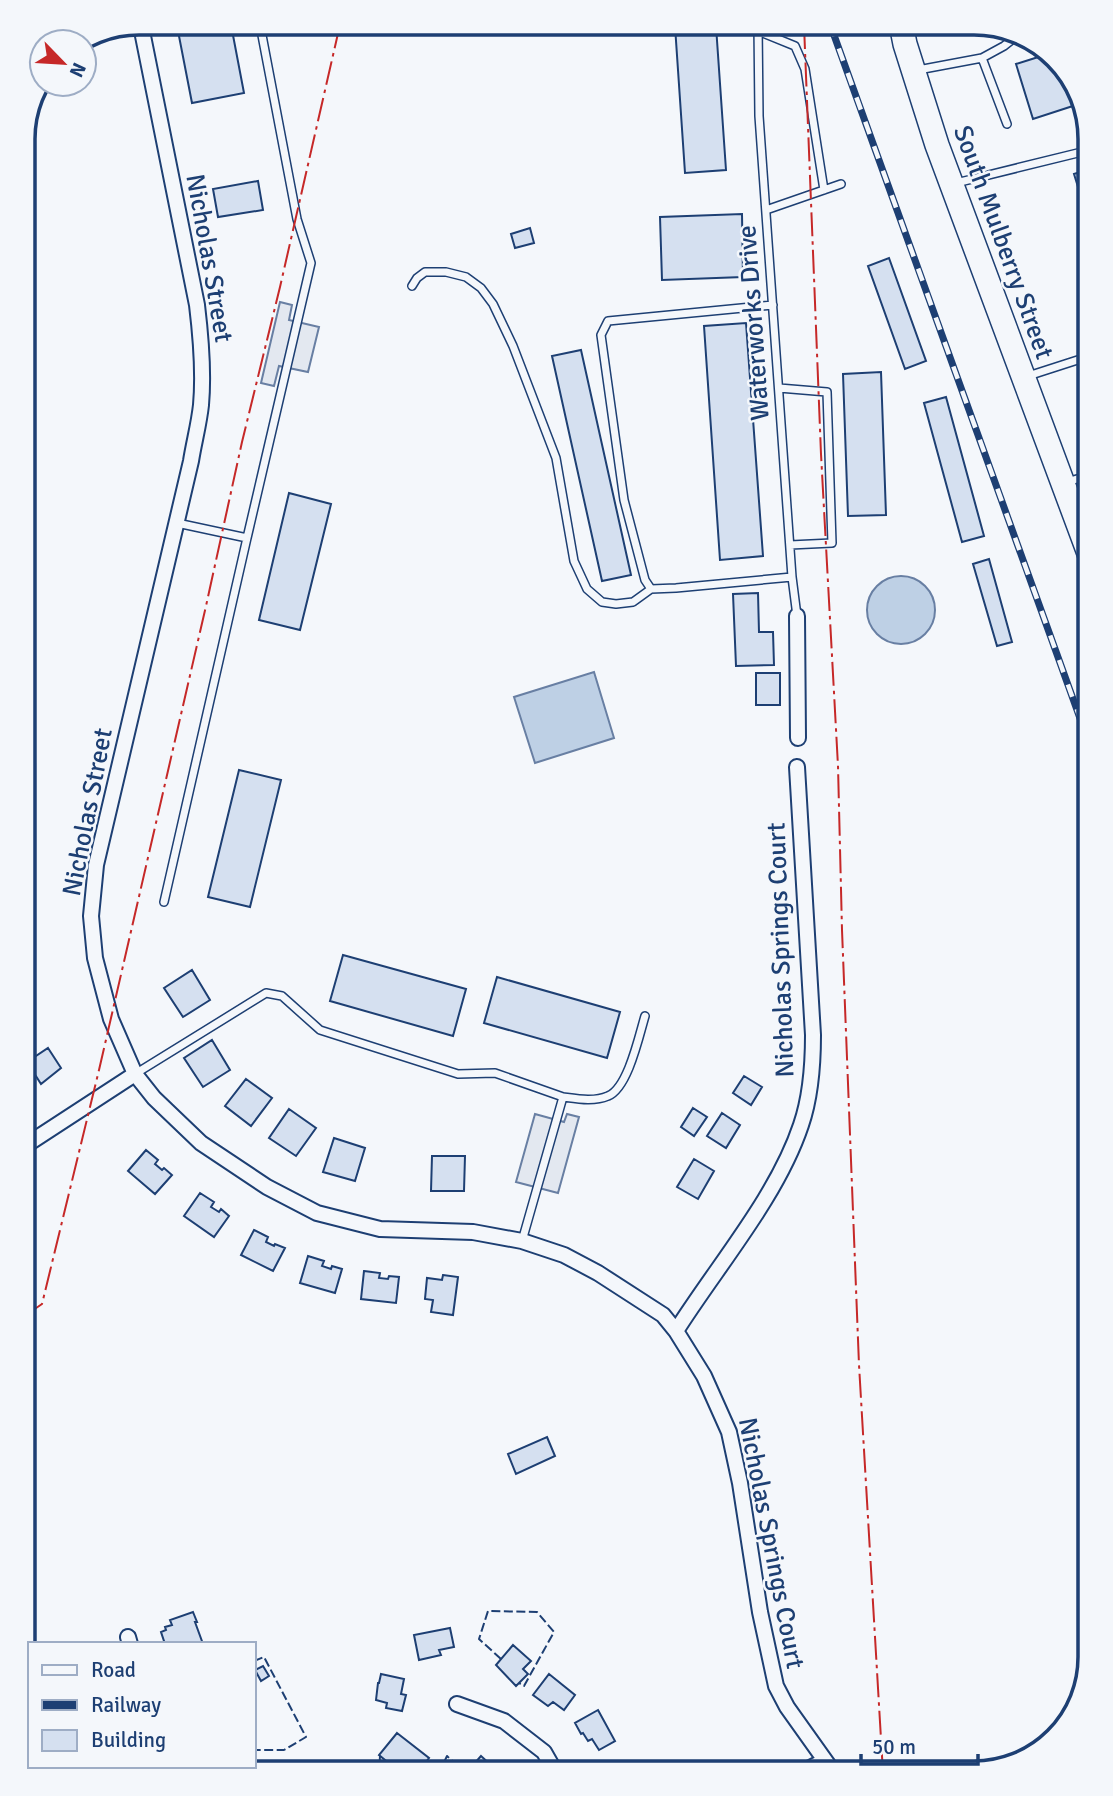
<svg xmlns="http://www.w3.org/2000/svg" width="1113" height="1796" font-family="Signika,sans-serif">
<rect width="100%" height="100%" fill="#f4f7fb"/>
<path fill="#e3e8f0" stroke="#687fa3" stroke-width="2" d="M280 302 292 305 289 320 319 327 308 372 279 366 274 386 261 383Z
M535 1114 564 1122 567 1114 579 1117 558 1193 516 1182Z"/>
<path fill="#bed0e5" stroke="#687fa3" stroke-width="2" d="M867 610a34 34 0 1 1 68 0a34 34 0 1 1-68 0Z
M594 672 614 738 535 763 514 697Z"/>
<path fill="#d5e0f0" stroke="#1d3f73" stroke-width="2" d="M675 26H716L726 170 685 173Z
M232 30 244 93 192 103 178 31Z
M1048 54 1078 87 1082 103 1033 119 1016 64Z
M1090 169V226L1074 174Z
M258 181 263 210 218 217 213 189Z
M742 214 743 277 662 280 660 217Z
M530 228 534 243 515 248 511 234Z
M889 258 926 361 905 369 868 266Z
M746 323 763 556 720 560 704 326Z
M581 350 631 575 602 581 552 356Z
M881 372 886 515 848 516 843 374Z
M946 397 984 536 962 542 924 403Z
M289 493 331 504 300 630 259 620Z
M989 559 1012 642 997 646 973 564Z
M758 593 759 632H773L774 665 736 666 733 594Z
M756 673H780V705H756Z
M239 770 281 780 250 907 208 897Z
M343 955 466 989 453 1036 330 1001Z
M192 970 210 1000 183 1017 164 988Z
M497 977 620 1012 607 1058 484 1023Z
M212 1040 230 1070 203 1087 184 1058Z
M48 1048 61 1068 41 1084 27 1062Z
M744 1076 762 1087 751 1105 733 1093Z
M246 1079 272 1098 251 1126 225 1106Z
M693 1108 707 1117 694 1136 681 1127Z
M289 1109 316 1128 296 1156 269 1138Z
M722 1113 740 1125 726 1148 707 1136Z
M334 1138 365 1148 355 1181 323 1172Z
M146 1150 158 1160 155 1164 162 1170 164 1168 172 1175 155 1194 128 1171Z
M432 1156H465L464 1191H431Z
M694 1159 714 1171 698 1199 677 1187Z
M200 1193 214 1202 211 1207 219 1212 221 1209 229 1216 214 1237 184 1216Z
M254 1230 268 1237 266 1242 274 1246 275 1244 285 1248 273 1271 241 1255Z
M308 1256 324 1261 322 1266 331 1269 332 1266 342 1269 335 1293 300 1283Z
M364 1271 380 1273 379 1278 388 1279 389 1276 399 1277 396 1303 361 1299Z
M443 1275 458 1277 453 1315 431 1312 433 1300 425 1299 427 1278 442 1280Z
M547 1437 555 1456 516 1474 508 1454Z
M193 1612 197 1622H195L203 1644H165L161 1632 166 1630 165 1627 172 1625 170 1620Z
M450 1628 454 1647 439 1650 441 1655 419 1660 414 1635Z
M513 1645 531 1661 523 1669 528 1674 516 1686 496 1665Z
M263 1666 269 1676 261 1681 255 1670Z
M381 1674 404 1679 401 1694 406 1695 402 1711 386 1708 387 1703 376 1700 378 1683H379Z
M549 1674 575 1695 564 1710 553 1702 548 1706 533 1695Z
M598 1710 615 1741 599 1750 592 1739 588 1741 583 1733 581 1734 575 1723Z
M397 1733 429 1758 417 1773H401L379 1755Z
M481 1756 492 1766V1765L502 1773H466Z
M198 1766H220V1773H193L194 1769H197Z"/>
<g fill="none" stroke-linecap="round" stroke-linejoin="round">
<defs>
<path id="service" d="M758 25 759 116 792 577 797 616
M758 31 795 46 805 69 824 190
M982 58 1007 124
M918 70 982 58 1004 46 1018 35
M956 183 1090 150
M766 210 841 184
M412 286 417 278 425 272H446L466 277 481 288 493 304 513 346 556 458 574 561 587 589 602 602 616 604 633 602 651 589
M773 305 608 321 601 335 624 500 645 580 651 589 676 588 792 577
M1028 376 1090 356
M779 388 827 392 832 543 790 545
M1067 482 1090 475
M247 538 311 263 297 219 261 30
M164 902 247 538 177 523
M135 1074 266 993 282 996 320 1030 458 1074 495 1073 563 1097
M522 1241 563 1097C578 1099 594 1102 608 1096 628 1088 639 1036 645 1016"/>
<path id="minor" d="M142 31 197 305C201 338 204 372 201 405 199 424 194 442 191 461L96 865 91 916 95 958 111 1019 135 1074 154 1098 201 1143 267 1187 317 1213 380 1229 473 1232 522 1241 564 1255 598 1273 663 1315 676 1331
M797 616 798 738
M797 767 813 1035C813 1065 811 1096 801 1125 777 1197 717 1266 676 1331L704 1376 729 1432 740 1483 760 1612 776 1686 787 1707 834 1773
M23 1147 135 1074
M128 1637 130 1644
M457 1704 504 1721 544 1752 556 1773
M156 1773V1766
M800 1773 824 1761"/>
<path id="primary" d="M901 24 905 44 937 145 1090 556"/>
</defs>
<use href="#service" stroke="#1d3f73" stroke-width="10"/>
<use href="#minor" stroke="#1d3f73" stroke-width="18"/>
<use href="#primary" stroke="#1d3f73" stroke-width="26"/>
<use href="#service" stroke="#f4f7fb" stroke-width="7"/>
<use href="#minor" stroke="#f4f7fb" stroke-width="14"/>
<use href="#primary" stroke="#f4f7fb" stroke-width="23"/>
<defs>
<path id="rail" d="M830 24 1090 746"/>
</defs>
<use href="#rail" stroke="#1d3f73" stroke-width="7"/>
<use href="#rail" stroke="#f4f7fb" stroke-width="4.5" stroke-dasharray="13" stroke-linecap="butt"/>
<path stroke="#1d3f73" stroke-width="2" stroke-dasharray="9 3.5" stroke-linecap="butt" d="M501 1659 479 1639 488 1611 537 1612 554 1632 524 1686 519 1683
M254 1661 264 1657 306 1737 284 1750H254
M379 1773 380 1756
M439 1773 447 1756 465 1773"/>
<path stroke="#c62828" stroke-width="2" stroke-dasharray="24 5 3.5 5" stroke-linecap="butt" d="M804 25 821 454 838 766 842 930 859 1365 883 1773
M23 1317 42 1304 99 1070 206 606 242 442 280 287 339 29"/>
</g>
<g text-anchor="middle" stroke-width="5" stroke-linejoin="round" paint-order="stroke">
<g font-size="26" fill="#1d3f73" stroke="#f4f7fb">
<text transform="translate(1004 242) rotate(70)" y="9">South Mulberry Street</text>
<text transform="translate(210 258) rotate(80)" y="9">Nicholas Street</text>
<text transform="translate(753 323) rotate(-94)" y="9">Waterworks Drive</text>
<text transform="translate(87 812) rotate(-79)" y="9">Nicholas Street</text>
<text transform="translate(780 950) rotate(-92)" y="9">Nicholas Springs Court</text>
<text transform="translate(772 1543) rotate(79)" y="9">Nicholas Springs Court</text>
</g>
</g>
<path d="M0 0H1113V1796H0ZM139 35H974A104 104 0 0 1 1078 139V1657A104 104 0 0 1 974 1761H139A104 104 0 0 1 35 1657V139A104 104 0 0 1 139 35Z" fill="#f4f7fb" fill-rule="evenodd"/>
<path fill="none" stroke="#1d3f73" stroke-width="3.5" d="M139 35H974A104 104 0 0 1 1078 139V1657A104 104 0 0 1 974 1761H139A104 104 0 0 1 35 1657V139A104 104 0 0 1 139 35Z"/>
<rect x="28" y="1642" width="228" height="126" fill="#f4f7fb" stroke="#9eadc5" stroke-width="2"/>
<rect x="42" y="1665" width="35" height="10" fill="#f4f7fb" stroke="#9eadc5" stroke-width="2"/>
<text x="91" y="1677" font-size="21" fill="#1d3f73">Road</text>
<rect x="42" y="1700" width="35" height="10" fill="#1d3f73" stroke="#9eadc5" stroke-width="2"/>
<text x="91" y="1712" font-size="21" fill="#1d3f73">Railway</text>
<rect x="42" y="1730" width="35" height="21" fill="#d5e0f0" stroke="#9eadc5" stroke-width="2"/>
<text x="91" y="1747" font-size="21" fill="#1d3f73">Building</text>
<g transform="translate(63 63) rotate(115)"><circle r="33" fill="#f4f7fb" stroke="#9eadc5" stroke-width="2"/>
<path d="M0-5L12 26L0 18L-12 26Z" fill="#c62828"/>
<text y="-10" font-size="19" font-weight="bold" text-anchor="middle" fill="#1d3f73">N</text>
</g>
<path d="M861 1754v10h117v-10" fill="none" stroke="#1d3f73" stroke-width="3.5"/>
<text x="872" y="1754" font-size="21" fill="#1d3f73" stroke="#f4f7fb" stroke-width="5" paint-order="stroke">50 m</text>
</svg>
